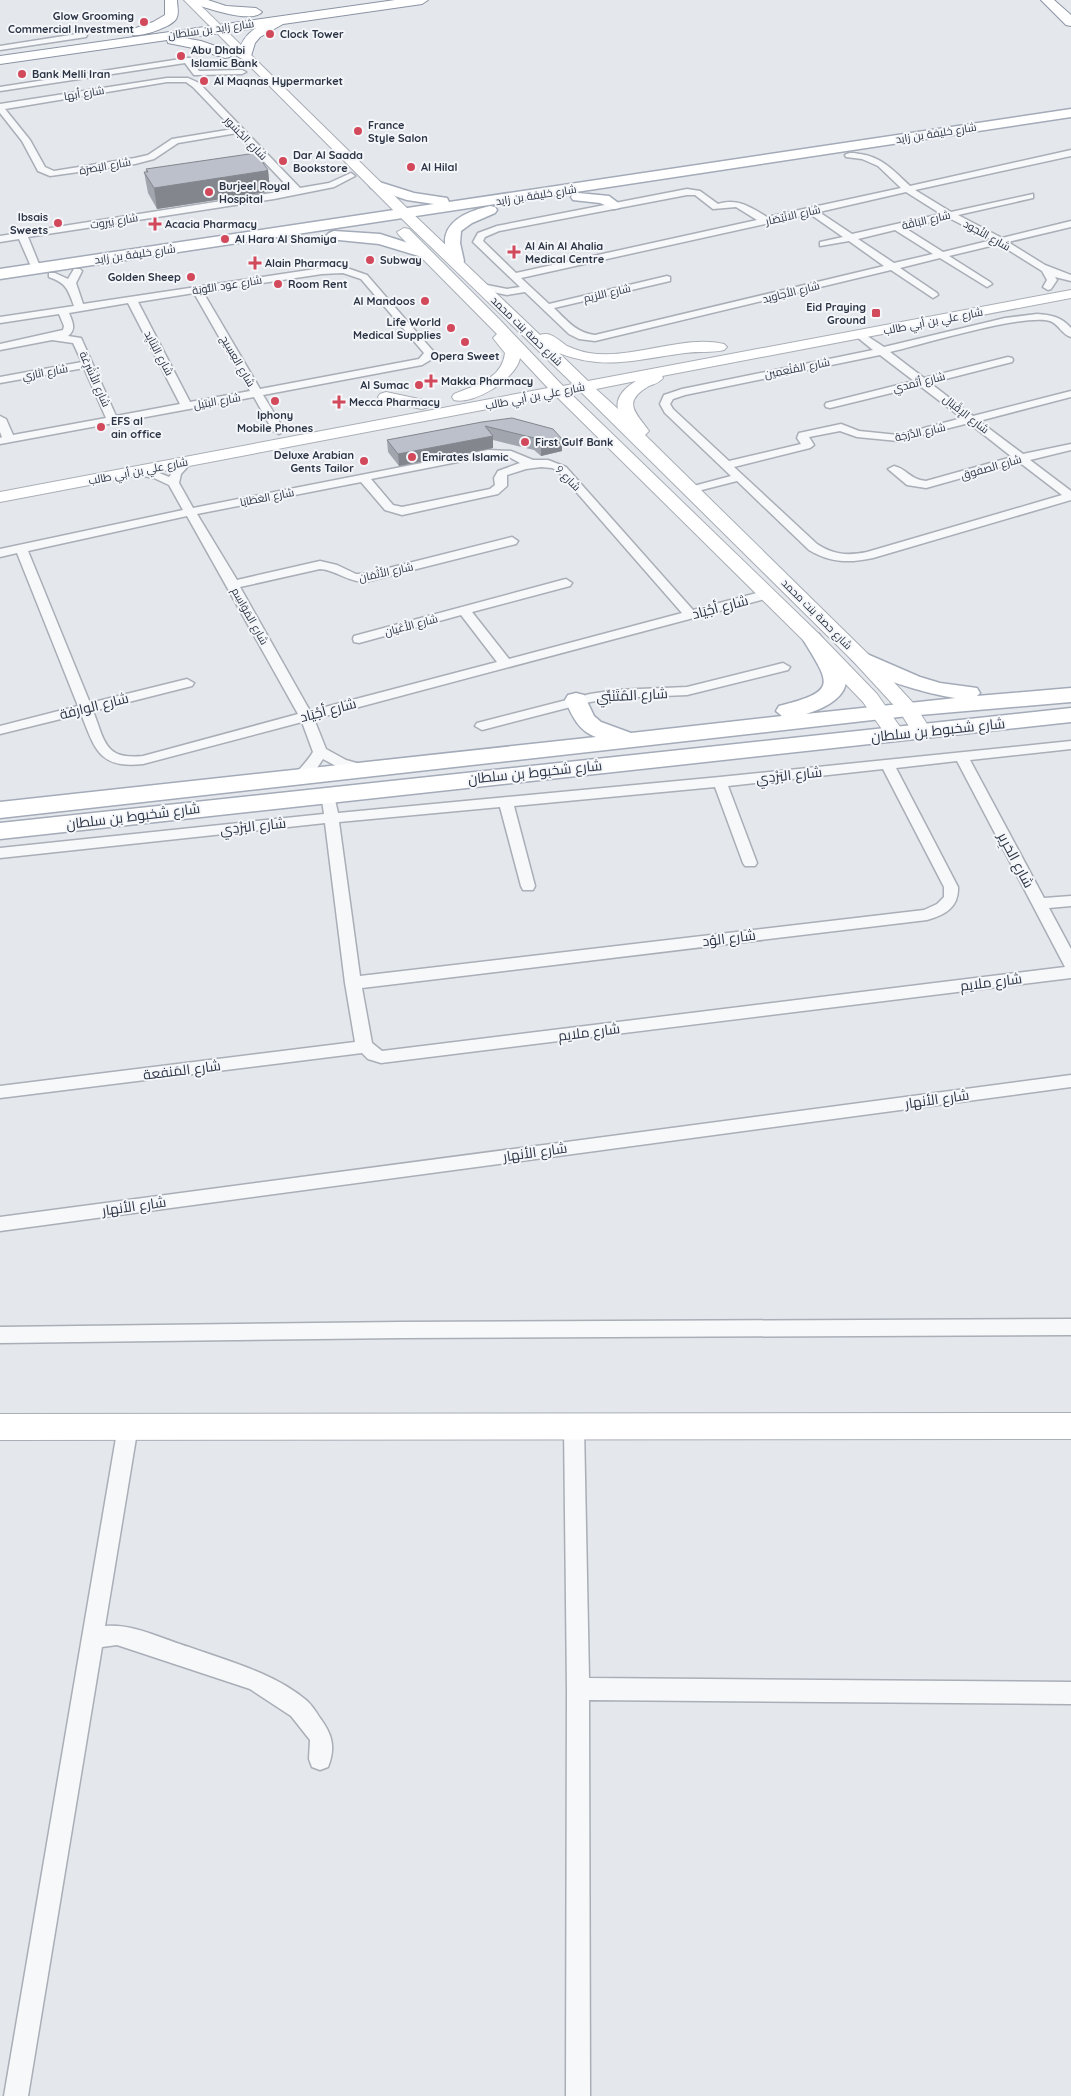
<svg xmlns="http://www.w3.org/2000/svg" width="1071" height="2096" font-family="Quicksand,Cairo,sans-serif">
<rect width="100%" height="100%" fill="#e4e7ec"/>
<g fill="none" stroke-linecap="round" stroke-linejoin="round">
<defs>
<path id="street" d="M83 33 87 35 86 37 0 50V46Z
M187 58H190L199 71 242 70 246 72 242 74 197 75H194L185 63 0 91V87Z
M167 78H188L199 83 300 188 329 183 351 173 355 176 334 187 274 199 28 237 41 269 39 271H33L19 239 0 242V236L291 190 237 133 178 143 154 159 135 164 50 176 38 171 22 141 0 113V104ZM167 82H186L193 87 233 129 172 139 148 155 135 158 54 171 45 167 30 140 5 109Z
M1071 150V156L915 190 951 212 1033 194V198L958 215 1002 238 1071 221V227L1008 242 1045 265 1071 275V281L1055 277 1057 280 1051 289 1048 290 1043 287 1047 280 1042 271 999 244 949 256 990 282 992 284 987 287 940 258 900 268 937 293 938 295 933 298 891 270 595 341 579 339 569 334 525 292 507 295 479 289 477 287 482 284 507 289 520 287 473 242 478 233 497 226 687 189 700 191 718 204C738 198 750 207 767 217L901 188 878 166 862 159 846 157 845 155C849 152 854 153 860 154 882 157 894 171 910 186ZM906 192 941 214 852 234 819 212ZM687 195H695L713 209 736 207 757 220 516 273 483 241 485 237 499 231ZM810 214 843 237 820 242V246L849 241 884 266 595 335C577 333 567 321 554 308L670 281V277L667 276 549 304 521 278ZM949 218 992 240 943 252 905 228ZM895 230 933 254 894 263 858 239Z
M344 267 367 275 433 351 434 353 432 359 422 365 263 395 285 431 279 434 273 431 254 397 0 444V438L2 437 0 432V416L6 419 13 435 106 418 84 368 0 383V377L82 362 73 343 52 340 0 350V344L63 330 64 326 59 314 0 323V317L74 306C68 289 66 283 49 277V273H55L68 279 74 269H80L82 271 76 283 83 304 322 268ZM343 273 361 279 424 353 419 359 260 389 203 292 322 274ZM194 293 250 391 190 402 138 302ZM128 303 180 404 116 416 82 340 81 338 68 336C77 329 72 321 69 313Z
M1037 314C1052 315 1061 317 1071 328V337C1062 335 1059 324 1050 321 1024 313 921 345 890 352L924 378 1008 357 1012 358 1013 360 1012 362 930 383 973 416 1071 391V397L979 421 1023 454 1071 444V450L1030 460 1071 491V500L873 558C850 563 830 563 809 550L737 481 690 493 684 490 686 488 731 476 665 413 660 404 664 395 682 389 873 350 857 337 856 335 857 333 861 332 884 347 1005 318ZM880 355 914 381 826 403 825 405 826 407 830 408 920 386 962 418 898 435 859 431 841 424 799 433 797 438 801 444 729 461 673 409 670 404 673 399 685 395ZM969 423 1012 457 926 481C909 479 907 469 894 466L888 469 907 485 926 488 1019 462 1062 495 867 552C848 556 834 555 817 544L734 467 810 448 814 445 809 437 840 431 857 437 898 441Z
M488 450 511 451 533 460H548L566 467 693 610 768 590 774 594 772 597 314 719 326 749 346 760 371 767 373 770 371 773 366 774 336 766 323 759 317 768 304 781H294L292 778C299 769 307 762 313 752L302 722 143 764C99 769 95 749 81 714L0 734V726L78 706 17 553 0 557V549L183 510 169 485 154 478 128 473 126 471 128 469 157 472 169 477 182 460H190L192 462 181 474 179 483 193 508ZM488 456 509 457 520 463 498 471 494 478 495 485 490 489 402 507 393 505 371 479ZM541 467 552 468 558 471 682 613 509 659 472 612 570 586 572 583 566 579 562 580 354 636 353 639 354 642 359 643 461 615 497 662 310 711 240 587 320 569C336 570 348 582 365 582L516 544 518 541 512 537 365 574H356L337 565 320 561 237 580 197 514 361 482 385 510 402 515 498 494 507 486V475L526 469ZM187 516 298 714 143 756C104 760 105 741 93 711L192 686 194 683 187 679 90 703 28 551Z
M783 663 790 667 788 670 687 695 616 698 590 702 482 730 475 726 477 723 590 694 616 690 687 687Z
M1071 741V749L970 760 1044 898 1071 896V906L1049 908 1071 949V978L381 1063 368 1059 362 1053 0 1098V1086L355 1042 345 983 325 823 0 858V848L324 814 321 794 323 791H333L338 813 720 777ZM957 761 1065 967 382 1051 372 1043 362 988 927 920C945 915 959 907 958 887L896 768ZM883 769 944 887V897L937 904 924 910 360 976 339 822 500 807 521 886 523 890H533L535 886 514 806 715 787 743 863 745 866H755L757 863 728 786Z
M1071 1075V1087L0 1231V1217Z
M1071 1319V1335L400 1338 0 1343V1327L400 1322Z
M128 1417 135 1420 138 1426 105 1626C132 1623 163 1639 189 1647 228 1661 274 1673 306 1700 312 1705 316 1712 320 1718 332 1734 336 1747 328 1767L320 1770 312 1767 309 1759 310 1740 291 1716 250 1689 117 1645 102 1647 28 2096H4L118 1426 121 1420Z
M574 1417 581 1420 584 1426 589 1678 1071 1682V1704L589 1700 590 2096H566L567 1689 564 1426 567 1420Z"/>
<path id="secondary" d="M184 0H195L410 211 540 335C551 331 558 340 567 346 574 349 582 352 589 353 633 360 684 334 724 344L727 347 724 350C712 353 698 351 685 353 638 359 605 371 559 353L588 381 1071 290V298L662 376 663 378C659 383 654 384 649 386 621 402 636 413 649 431L645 435 867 653 915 705 932 732 929 736 922 738 915 736 900 712 853 661 581 392 571 394 819 634 877 694 905 734 902 738 895 740 888 738 863 702 805 642 556 396 0 502V492L548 388 520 358C516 379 474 405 454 400L452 397 454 394C476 385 502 379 505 353L493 338 497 334 399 235 397 232 404 228 409 229 500 320 563 386 573 384 400 217ZM636 381C626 387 615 397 618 409L596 389Z
M386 392 428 401 430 404 428 407 422 409 380 400 378 397 380 394Z
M1071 1413V1439L0 1440V1414Z"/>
<path id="primary" d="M1071 109V117L0 279V269L434 204 407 200 371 188 369 185 371 182 376 181 414 193 447 198 449 202Z
M578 193 609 196 621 205 619 208 614 209 600 203 573 200 571 197 573 194Z
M490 206 495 207 497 210 495 213 472 223 461 231 460 243 464 261 462 264H450C447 260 447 255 446 250 439 222 468 211 490 206Z
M334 231 380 234 427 249 430 252 427 255 422 257 379 244 329 239 326 236 329 233Z
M812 632 819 634 822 638C829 649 839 660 844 672 854 695 823 709 806 714L956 698C932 695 863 677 850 657L853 653 860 651 920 677 940 683 977 688 980 693 977 696 1071 688V702L908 716 0 818V802L596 737C579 731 572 716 565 700L568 695 576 693 584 695 594 716 601 722 631 733 782 716 776 711 779 706C839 691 830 684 802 638L805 634Z
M1071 708V722L0 839V823Z"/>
<path id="highway" d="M165 0H177C177 5 179 12 177 17 175 26 142 37 133 35L131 32 133 29 153 22 165 15Z
M190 0H208L226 6 256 8 262 12C251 24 206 8 192 3Z
M395 0H428L422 4 283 24 260 37 255 43 251 56 244 60 237 56C240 44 245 35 256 28L184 38 201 41 230 51 232 54 230 57 225 58 193 48 168 43 167 40 0 64V56Z
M1041 0H1054L1071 15V26L1066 25Z"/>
</defs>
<use href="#street" stroke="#a9aeb7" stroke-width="3"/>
<use href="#secondary" stroke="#a9aeb7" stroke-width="2"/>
<use href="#primary" stroke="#a3abb8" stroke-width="3"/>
<use href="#highway" stroke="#8b94a3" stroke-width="2"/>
<use href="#street" fill="#f7f8fa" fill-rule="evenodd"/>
<use href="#secondary" fill="#fff" fill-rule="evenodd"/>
<use href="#primary" fill="#fff" fill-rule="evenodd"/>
<use href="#highway" fill="#fff" fill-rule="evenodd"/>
</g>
<path fill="#a1a5ae" d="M146 169 268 170 270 190 267 192 157 209 148 193 144 172H146Z
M482 422 562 439V451L541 456 534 450 493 440V448L399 466 388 452 387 440Z"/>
<path fill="#83868d" d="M268 170 270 190 267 192 157 209 154 188Z
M493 436V448L399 466 398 454Z
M562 439V451L541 456V444Z"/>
<path fill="#bbc0ca" stroke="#83868d" d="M256 153 268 170 265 171 154 188 144 172H148L146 169Z
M512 418 553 429 562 439 541 444 534 438 485 426 493 436 398 454 387 440 482 422Z"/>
<g fill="#d1495b" stroke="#f4f6f9" stroke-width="2">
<circle cx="144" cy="22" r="5"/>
<circle cx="270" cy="34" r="5"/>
<circle cx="181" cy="56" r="5"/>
<circle cx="22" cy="74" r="5"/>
<circle cx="204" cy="81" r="5"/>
<circle cx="358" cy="131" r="5"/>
<circle cx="283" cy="161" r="5"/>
<circle cx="411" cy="167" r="5"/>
<circle cx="209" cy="192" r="5"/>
<circle cx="58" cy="223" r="5"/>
<path d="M152.5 216.5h5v5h5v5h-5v5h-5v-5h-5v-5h5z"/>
<circle cx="225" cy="239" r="5"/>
<path d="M511.5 244.5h5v5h5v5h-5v5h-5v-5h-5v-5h5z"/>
<circle cx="370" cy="260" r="5"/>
<path d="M252.5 255.5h5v5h5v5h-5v5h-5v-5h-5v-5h5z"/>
<circle cx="191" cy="277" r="5"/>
<circle cx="278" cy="284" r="5"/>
<circle cx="425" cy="301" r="5"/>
<rect x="871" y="308" width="10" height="10" rx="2.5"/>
<circle cx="451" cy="328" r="5"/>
<circle cx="465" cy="342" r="5"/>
<path d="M428.5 373.5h5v5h5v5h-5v5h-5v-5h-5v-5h5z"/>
<circle cx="419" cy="385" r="5"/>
<circle cx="275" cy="401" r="5"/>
<path d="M336.5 394.5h5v5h5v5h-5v5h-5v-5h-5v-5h5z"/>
<circle cx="101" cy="427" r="5"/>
<circle cx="525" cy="442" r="5"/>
<circle cx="412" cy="457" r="5"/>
<circle cx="364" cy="461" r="5"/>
</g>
<g text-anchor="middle" stroke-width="4" stroke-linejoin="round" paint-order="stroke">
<g font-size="11" font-weight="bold" fill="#2b3445" stroke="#f4f6f9" text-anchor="start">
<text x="134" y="20" text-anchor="end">Glow Grooming<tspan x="134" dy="13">Commercial Investment</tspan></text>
<text x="280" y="38">Clock Tower</text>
<text x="191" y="54">Abu Dhabi<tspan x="191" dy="13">Islamic Bank</tspan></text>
<text x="32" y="78">Bank Melli Iran</text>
<text x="214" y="85">Al Maqnas Hypermarket</text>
<text x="368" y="129">France<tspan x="368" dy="13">Style Salon</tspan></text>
<text x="293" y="159">Dar Al Saada<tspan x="293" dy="13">Bookstore</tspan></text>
<text x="421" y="171">Al Hilal</text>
<text x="219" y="190">Burjeel Royal<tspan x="219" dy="13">Hospital</tspan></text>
<text x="48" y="221" text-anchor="end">Ibsais<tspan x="48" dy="13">Sweets</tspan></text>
<text x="165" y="228">Acacia Pharmacy</text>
<text x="235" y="243">Al Hara Al Shamiya</text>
<text x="525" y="250">Al Ain Al Ahalia<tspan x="525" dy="13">Medical Centre</tspan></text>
<text x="380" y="264">Subway</text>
<text x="265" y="267">Alain Pharmacy</text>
<text x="181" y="281" text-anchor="end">Golden Sheep</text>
<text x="288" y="288">Room Rent</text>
<text x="415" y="305" text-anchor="end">Al Mandoos</text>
<text x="866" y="311" text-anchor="end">Eid Praying<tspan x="866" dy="13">Ground</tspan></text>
<text x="441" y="326" text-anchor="end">Life World<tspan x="441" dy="13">Medical Supplies</tspan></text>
<text x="465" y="360" text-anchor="middle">Opera Sweet</text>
<text x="441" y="385">Makka Pharmacy</text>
<text x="409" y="389" text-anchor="end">Al Sumac</text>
<text x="349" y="406">Mecca Pharmacy</text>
<text x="275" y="419" text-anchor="middle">Iphony<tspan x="275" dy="13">Mobile Phones</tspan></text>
<text x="111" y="425">EFS al<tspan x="111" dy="13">ain office</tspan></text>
<text x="535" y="446">First Gulf Bank</text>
<text x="354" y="459" text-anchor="end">Deluxe Arabian<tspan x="354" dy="13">Gents Tailor</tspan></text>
<text x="422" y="461">Emirates Islamic</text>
</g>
<g font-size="11" fill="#2b3445" stroke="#f4f6f9">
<text transform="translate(211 29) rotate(-8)" y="4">شارع زايد بن سلطان</text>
<text transform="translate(84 93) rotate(-9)" y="4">شارع أبها</text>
<text transform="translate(936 133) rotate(-9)" y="4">شارع خليفة بن زايد</text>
<text transform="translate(246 138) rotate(46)" y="4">شارع الجُسُور</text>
<text transform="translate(105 166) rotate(-10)" y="4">شارع البَصرَة</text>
<text transform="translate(536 195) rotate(-9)" y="4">شارع خليفة بن زايد</text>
<text transform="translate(793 215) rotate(-13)" y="4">شارع الانْتِصَار</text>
<text transform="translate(926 220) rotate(-13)" y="4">شارع البَاقَة</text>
<text transform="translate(114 221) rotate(-9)" y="4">شارع بَيروت</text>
<text transform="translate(987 235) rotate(29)" y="4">شارع النُجود</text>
<text transform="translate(135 254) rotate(-8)" y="4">شارع خليفة بن زايد</text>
<text transform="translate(227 285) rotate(-9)" y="4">شارع عود التُّوبَة</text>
<text transform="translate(791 292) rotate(-14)" y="4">شارع الأجاويد</text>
<text transform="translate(607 293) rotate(-13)" y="4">شارع اللزيم</text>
<text transform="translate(933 321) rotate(-11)" y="4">شارع علي بن أبي طالب</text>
<text transform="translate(527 331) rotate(44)" y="4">شارع حصة بنت محمد</text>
<text transform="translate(159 353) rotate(62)" y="4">شارع البَنَايِد</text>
<text transform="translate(238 361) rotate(60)" y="4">شارع العِسِيج</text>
<text transform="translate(797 368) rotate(-11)" y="4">شارع المُنْعِمِين</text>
<text transform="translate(45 372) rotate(-10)" y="4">شارع اثاري</text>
<text transform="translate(95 379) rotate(66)" y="4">شارع الأَشْرِعَة</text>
<text transform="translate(919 382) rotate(-14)" y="4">شارع أثمدي</text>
<text transform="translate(535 396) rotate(-11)" y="4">شارع علي بن أبي طالب</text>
<text transform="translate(217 401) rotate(-10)" y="4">شارع البتيل</text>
<text transform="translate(966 414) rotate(38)" y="4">شارع الإِقْبَال</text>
<text transform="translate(920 432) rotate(-12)" y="4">شارع الدَّرَجَة</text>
<text transform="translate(991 467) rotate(-16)" y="4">شارع الصفوق</text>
<text transform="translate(138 471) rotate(-11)" y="4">شارع علي بن أبي طالب</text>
<text transform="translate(568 478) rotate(45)" y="4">شارع 9</text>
<text transform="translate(267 497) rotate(-11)" y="4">شارع العَطَايَا</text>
<text transform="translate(386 572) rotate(-12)" y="4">شارع الأَثْمَان</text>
<text transform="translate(817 614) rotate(45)" y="4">شارع حصة بنت محمد</text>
<text transform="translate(250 616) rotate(61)" y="4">شارع المَوَاسِم</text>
<text transform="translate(411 625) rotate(-15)" y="4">شارع الأَعْيان</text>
</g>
<g font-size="14" fill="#2b3445" stroke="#f4f6f9">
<text transform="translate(720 607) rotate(-15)" y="5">شارع أجْيَاد</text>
<text transform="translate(632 695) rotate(-3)" y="5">شارع المُتَنَبِّي</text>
<text transform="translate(94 706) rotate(-14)" y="5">شارع الوارفة</text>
<text transform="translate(328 710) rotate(-15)" y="5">شارع أجْيَاد</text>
<text transform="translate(938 730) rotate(-6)" y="5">شارع شخبوط بن سلطان</text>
<text transform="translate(535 772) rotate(-6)" y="5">شارع شخبوط بن سلطان</text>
<text transform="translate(789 775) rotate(-6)" y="5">شارع البَرْدِي</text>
<text transform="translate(133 816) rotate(-7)" y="5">شارع شخبوط بن سلطان</text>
<text transform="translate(253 826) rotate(-6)" y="5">شارع البَرْدِي</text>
<text transform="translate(1016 860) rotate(62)" y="5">شارع الحَرِير</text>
<text transform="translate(729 938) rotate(-7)" y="5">شارع الوُد</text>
<text transform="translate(991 982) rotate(-7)" y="5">شارع ملايم</text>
<text transform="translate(589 1032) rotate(-7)" y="5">شارع ملايم</text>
<text transform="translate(182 1070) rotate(-7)" y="5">شارع المَنفعة</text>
<text transform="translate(937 1099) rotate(-8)" y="5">شارع الأنهار</text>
<text transform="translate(535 1152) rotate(-8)" y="5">شارع الأنهار</text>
<text transform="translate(134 1206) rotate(-8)" y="5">شارع الأنهار</text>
</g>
</g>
</svg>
